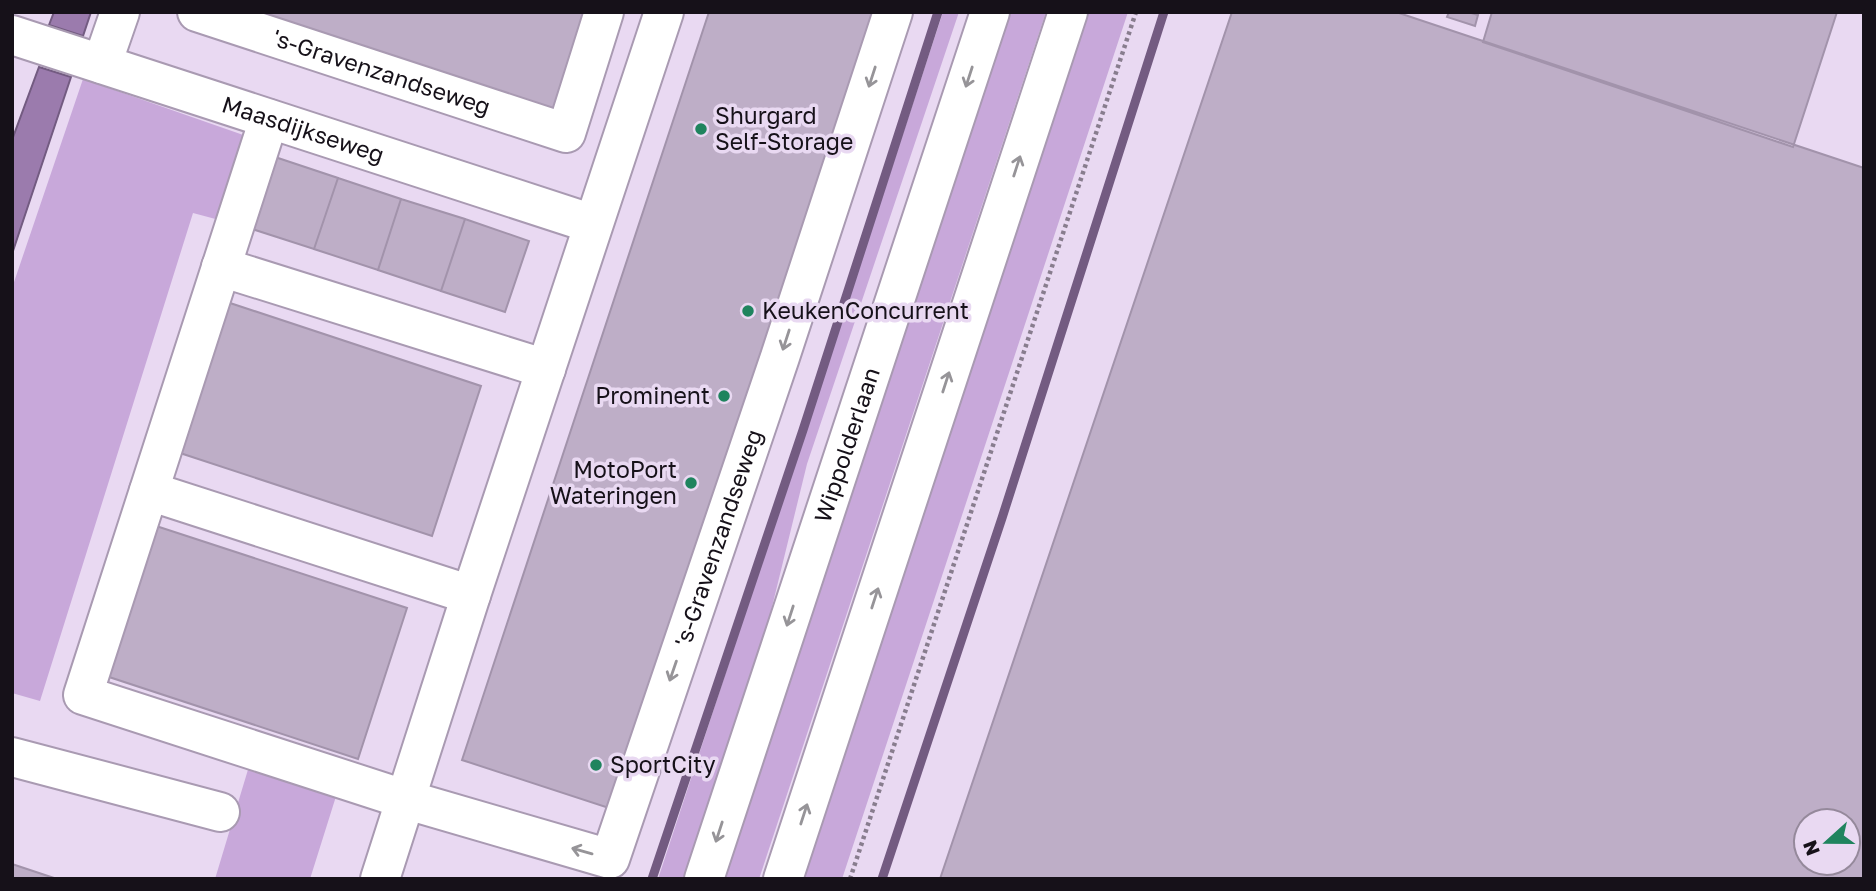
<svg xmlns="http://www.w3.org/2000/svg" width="1876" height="891" font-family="'Golos Text',sans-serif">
<rect width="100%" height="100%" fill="#e9d9f2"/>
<path fill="#c8a8da" d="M943 12H959L807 464 770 615 683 879H658Z
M1008 12H1046L759 879H723Z
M1088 12H1128L842 879H801Z
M83 79 249 137 223 221 193 213 40 701 12 693V288Z
M250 763 338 790 310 879H215Z"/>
<path fill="#9b7bad" stroke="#735b81" stroke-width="2" d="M54 12H91L83 36 49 25Z
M39 67 71 77 12 254V140Z"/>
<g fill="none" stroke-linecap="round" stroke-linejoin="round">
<path stroke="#735b81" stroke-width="9" d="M652 879 803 430 938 12
M882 879 1002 518 1164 12"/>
</g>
<path fill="#beaec7" stroke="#a293ab" stroke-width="2" fill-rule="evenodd" d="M253 12H590L557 113Z
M709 12H884L615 810 462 760Z
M1232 12H1396L1864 168V879H940ZM1806 821H1848V863H1806Z
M1449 12H1468L1478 15 1475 26 1447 17Z
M1492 12H1837L1793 147 1483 42Z
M272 156 338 178 314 249 249 228Z
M338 178 401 199 378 270 314 249Z
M401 199 465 219 441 291 378 270Z
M465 219 529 241 505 312 441 291Z
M224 301 481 386 432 536 174 451Z
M150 524 407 608 358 759 100 674Z
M12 864 57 879H12Z"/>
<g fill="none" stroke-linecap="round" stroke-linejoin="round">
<defs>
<g id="minor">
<path id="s1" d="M197 12 566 133 604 12"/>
<path id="s2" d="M12 35 593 224"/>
<path d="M102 64 120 12"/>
<path id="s3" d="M269 119 83 695 404 799 610 859 780 357 893 12"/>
<path d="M221 267 546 369"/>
<path d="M149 491 471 595"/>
<path d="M12 757 220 812"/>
<path d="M380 879 471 595 664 12"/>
</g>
<g id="major">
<path id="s4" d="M704 879 990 12"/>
<path d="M783 879 1068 12"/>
</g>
</defs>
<use href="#minor" stroke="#a99ab2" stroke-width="42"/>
<use href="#major" stroke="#a99ab2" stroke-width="42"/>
<path stroke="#887d8e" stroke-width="4.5" stroke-dasharray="3.5 3.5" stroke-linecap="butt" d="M850 879 1136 12"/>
<use href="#minor" stroke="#fff" stroke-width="38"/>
<use href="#major" stroke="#fff" stroke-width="38"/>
</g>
<defs><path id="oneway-shaft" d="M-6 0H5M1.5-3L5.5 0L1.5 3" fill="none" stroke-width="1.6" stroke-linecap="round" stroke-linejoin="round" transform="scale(1.75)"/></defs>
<g stroke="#969498">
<use href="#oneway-shaft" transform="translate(872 77) rotate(108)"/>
<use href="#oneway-shaft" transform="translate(969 77) rotate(108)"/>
<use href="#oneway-shaft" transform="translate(1017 166) rotate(-72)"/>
<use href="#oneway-shaft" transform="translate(786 340) rotate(108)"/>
<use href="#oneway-shaft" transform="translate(946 382) rotate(-72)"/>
<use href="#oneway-shaft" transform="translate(875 598) rotate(-72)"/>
<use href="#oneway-shaft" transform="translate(790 616) rotate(108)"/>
<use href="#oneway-shaft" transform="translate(673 671) rotate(109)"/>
<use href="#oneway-shaft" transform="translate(804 814) rotate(-72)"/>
<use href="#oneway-shaft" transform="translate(719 832) rotate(108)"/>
<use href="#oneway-shaft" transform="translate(582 851) rotate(-164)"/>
</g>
<g fill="#1f845e" stroke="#e9d9f2" stroke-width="2.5">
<circle cx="701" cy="129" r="7"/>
<circle cx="748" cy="311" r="7"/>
<circle cx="724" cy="396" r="7"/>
<circle cx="691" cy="483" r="7"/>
<circle cx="596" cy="765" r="7"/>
</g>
<g text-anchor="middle" stroke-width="7" stroke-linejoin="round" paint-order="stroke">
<g font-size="23" fill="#161119" stroke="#e9d9f2">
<text dy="8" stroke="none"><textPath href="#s1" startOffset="194">'s-Gravenzandseweg</textPath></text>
<text dy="8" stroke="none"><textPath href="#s2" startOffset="306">Maasdijkseweg</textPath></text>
<text dy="8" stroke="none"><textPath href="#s4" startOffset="457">Wippolderlaan</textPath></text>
<text dy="8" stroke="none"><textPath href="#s3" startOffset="1496">'s-Gravenzandseweg</textPath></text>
</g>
<g font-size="23" fill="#161119" stroke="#e9d9f2" text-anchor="start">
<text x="715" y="124">Shurgard<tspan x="715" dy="26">Self-Storage</tspan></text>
<text x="762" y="319">KeukenConcurrent</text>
<text x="710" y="404" text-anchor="end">Prominent</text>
<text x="677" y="478" text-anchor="end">MotoPort<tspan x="677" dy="26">Wateringen</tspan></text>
<text x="610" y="773">SportCity</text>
</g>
</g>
<rect width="1876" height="891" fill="none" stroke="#161119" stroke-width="28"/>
<g transform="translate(1827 842) rotate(249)"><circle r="33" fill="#e9d9f2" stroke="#95899b" stroke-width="2"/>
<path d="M0-5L12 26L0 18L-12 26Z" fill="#1f845e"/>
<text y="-10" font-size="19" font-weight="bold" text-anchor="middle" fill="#161119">N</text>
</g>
</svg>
